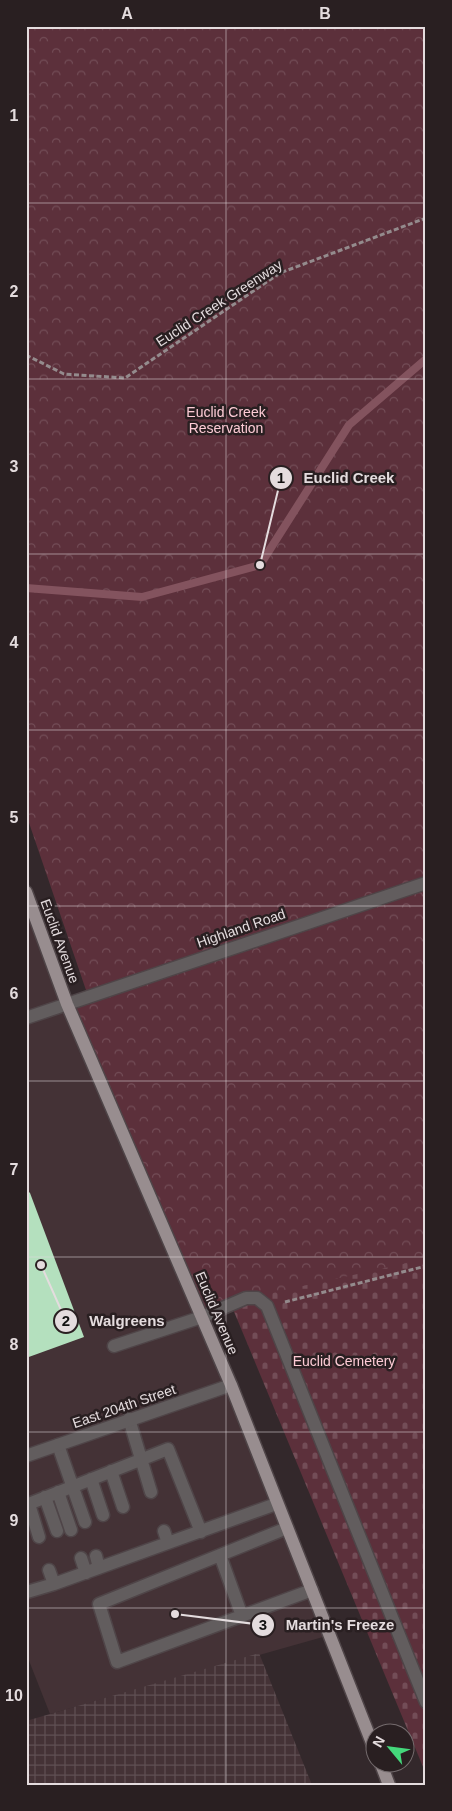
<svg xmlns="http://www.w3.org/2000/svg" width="452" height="1811" font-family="Helvetica,sans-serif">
<defs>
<pattern id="industrial-grid" width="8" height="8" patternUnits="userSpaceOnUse" patternTransform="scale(1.25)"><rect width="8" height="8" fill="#443236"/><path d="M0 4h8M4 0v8" fill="none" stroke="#5f4f53"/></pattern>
<pattern id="forest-crowns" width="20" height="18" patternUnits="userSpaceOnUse" patternTransform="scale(1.25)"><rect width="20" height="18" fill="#5c303b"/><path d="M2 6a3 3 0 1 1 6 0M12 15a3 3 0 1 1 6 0" fill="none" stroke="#734d57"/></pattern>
<pattern id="cemetery-stones" width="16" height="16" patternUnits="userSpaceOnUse" patternTransform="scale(1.25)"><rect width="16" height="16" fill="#5c303b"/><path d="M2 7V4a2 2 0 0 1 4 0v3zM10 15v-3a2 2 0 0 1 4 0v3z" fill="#734d57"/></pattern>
</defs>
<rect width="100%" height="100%" fill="#33282b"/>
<path fill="#443236" d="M26 892 330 1635 50 1714 26 1653Z"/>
<path fill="url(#industrial-grid)" d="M259 1653 312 1785H26V1721Z"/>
<path fill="url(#forest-crowns)" d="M26 26H426V1260L202 1317 67 1004 88 996 26 814Z"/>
<path fill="url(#cemetery-stones)" d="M426 1259V1774L230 1302Z"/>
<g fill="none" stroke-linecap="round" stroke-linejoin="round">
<path stroke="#83535e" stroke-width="8" d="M26 588 142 597 260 565 349 425 426 359"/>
</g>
<path fill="#b4e0be" d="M26 1189 30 1193 84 1337 26 1358Z"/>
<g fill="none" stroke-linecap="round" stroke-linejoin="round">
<defs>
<path id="service" d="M114 1346 202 1317 246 1298H257L267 1306 426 1702
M129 1419 151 1492
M58 1445 85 1522
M111 1471 123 1507
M91 1479 103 1515
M58 1492 71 1530
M45 1497 57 1531
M29 1504 39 1537
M26 1505 168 1449 201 1532
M287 1528 99 1604 117 1662 312 1590
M164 1531 168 1543
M220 1555 242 1616
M96 1556 99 1568
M81 1558 86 1573
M49 1570 54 1584
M26 1590 27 1592 54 1584 276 1504"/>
<path id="minor" d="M26 1456 231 1385"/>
<path id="tertiary" d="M26 1018 426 883"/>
<path id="primary" d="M26 892 67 1004 231 1385 374 1748
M381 1764 389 1785"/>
</defs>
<use href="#service" stroke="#4f4548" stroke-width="15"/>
<use href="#minor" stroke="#4f4548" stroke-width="15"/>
<use href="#tertiary" stroke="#4f4548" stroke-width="15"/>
<use href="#primary" stroke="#4f4548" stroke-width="15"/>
<path stroke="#948b8d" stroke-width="3" stroke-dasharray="5 2.5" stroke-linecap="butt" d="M26 355 64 374 125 378 280 273 426 218
M285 1302 426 1266"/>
<use href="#service" stroke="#625d5e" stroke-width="12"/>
<use href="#minor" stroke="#625d5e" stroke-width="12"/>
<use href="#tertiary" stroke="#625d5e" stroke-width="12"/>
<use href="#primary" stroke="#988d8f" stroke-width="12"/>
</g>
<path fill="none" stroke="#e4dcde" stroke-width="1" stroke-opacity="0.55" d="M226 26V1785M26 203H426M26 379H426M26 554H426M26 730H426M26 906H426M26 1081H426M26 1257H426M26 1432H426M26 1608H426"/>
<g text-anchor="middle" stroke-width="5" stroke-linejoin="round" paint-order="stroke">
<g font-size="14" fill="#e4dcde" stroke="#291f21">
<text transform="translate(219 303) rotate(-33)" y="5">Euclid Creek Greenway</text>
<text transform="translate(241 928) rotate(-19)" y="5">Highland Road</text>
<text transform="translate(60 941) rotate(70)" y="5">Euclid Avenue</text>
<text transform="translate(217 1313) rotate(67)" y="5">Euclid Avenue</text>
<text transform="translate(124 1406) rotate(-19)" y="5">East 204th Street</text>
</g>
<g font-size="14" fill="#fdcbd5" stroke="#291f21">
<text x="226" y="417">Euclid Creek<tspan x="226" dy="16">Reservation</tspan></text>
<text x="344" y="1366">Euclid Cemetery</text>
</g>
</g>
<path fill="none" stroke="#e4dcde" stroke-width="2" d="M260 565L281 478M41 1265L66 1321M175 1614L263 1625"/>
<g fill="#e4dcde" stroke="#291f21" stroke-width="2">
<circle cx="260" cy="565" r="5"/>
<circle cx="41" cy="1265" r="5"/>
<circle cx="175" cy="1614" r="5"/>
<circle cx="281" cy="478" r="12"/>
<circle cx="66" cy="1321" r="12"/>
<circle cx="263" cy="1625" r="12"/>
</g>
<g font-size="15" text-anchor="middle" font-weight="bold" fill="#111">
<text x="281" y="483">1</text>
<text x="66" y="1326">2</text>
<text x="263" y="1630">3</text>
</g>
<g font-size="15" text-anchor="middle" font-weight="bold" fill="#e4dcde" stroke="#291f21" stroke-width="5" stroke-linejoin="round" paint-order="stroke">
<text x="349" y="483">Euclid Creek</text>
<text x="127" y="1326">Walgreens</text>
<text x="340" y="1630">Martin's Freeze</text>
</g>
<rect width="452" height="1811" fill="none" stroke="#291f21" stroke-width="55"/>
<g transform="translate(390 1748) rotate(299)"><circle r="24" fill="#291f21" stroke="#746b6d"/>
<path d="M0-4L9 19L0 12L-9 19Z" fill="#44d77b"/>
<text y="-8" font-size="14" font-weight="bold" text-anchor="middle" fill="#e4dcde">N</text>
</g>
<rect x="28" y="28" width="396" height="1756" fill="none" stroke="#e4dcde" stroke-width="2"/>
<g font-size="16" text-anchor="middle" font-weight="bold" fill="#e4dcde">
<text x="127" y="19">A</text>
<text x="325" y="19">B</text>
<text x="14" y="121">1</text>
<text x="14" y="297">2</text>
<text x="14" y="472">3</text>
<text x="14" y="648">4</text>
<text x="14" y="823">5</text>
<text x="14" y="999">6</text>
<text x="14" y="1175">7</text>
<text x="14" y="1350">8</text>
<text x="14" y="1526">9</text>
<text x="14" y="1701">10</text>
</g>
</svg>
